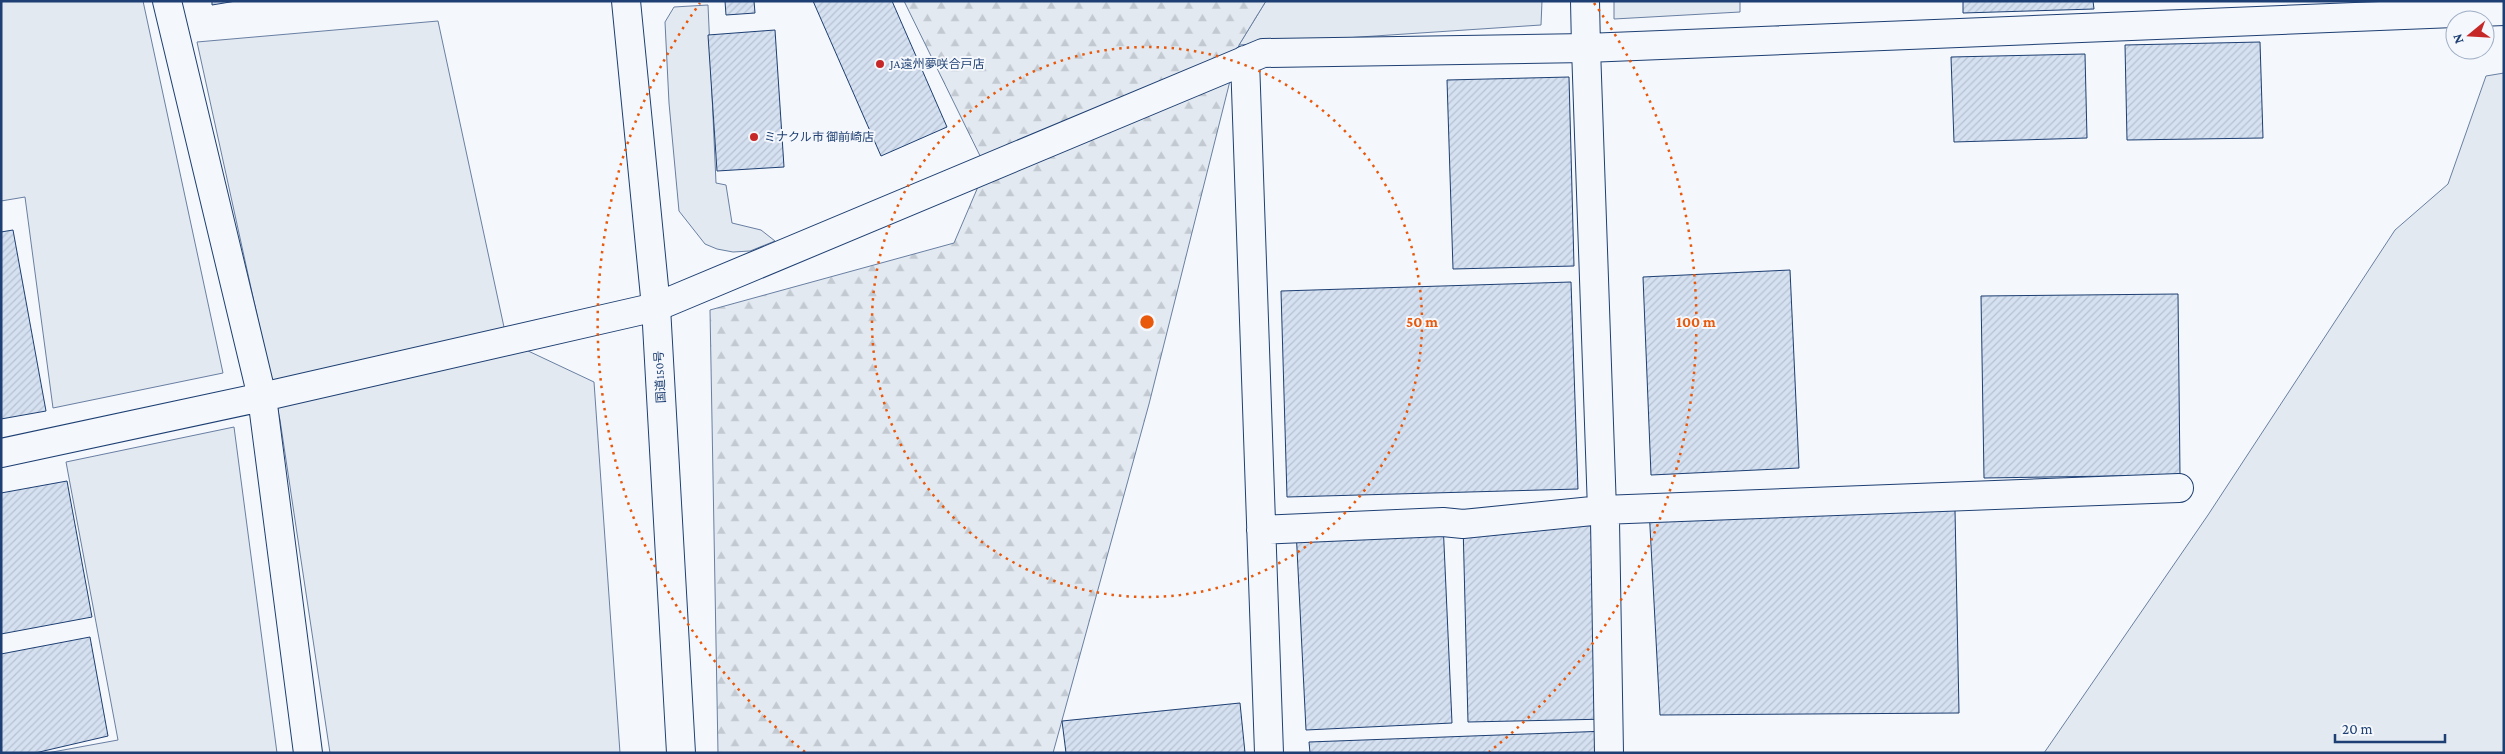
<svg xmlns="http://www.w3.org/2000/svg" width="2505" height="754" font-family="'Crimson Pro','Noto Sans JP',serif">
<defs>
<pattern id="forest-firs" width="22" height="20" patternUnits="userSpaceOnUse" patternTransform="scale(1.25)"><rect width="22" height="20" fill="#e3e9f0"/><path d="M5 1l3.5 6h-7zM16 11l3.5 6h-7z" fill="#c2c9d1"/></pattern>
<pattern id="building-hatch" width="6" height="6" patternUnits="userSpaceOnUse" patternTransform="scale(1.25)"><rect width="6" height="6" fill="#d5e0f0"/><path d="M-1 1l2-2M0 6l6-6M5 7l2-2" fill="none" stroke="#b6c1d1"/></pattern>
</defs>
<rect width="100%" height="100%" fill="#f4f7fb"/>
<path fill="#e3e9f0" stroke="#687fa3" d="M1 1H143L223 373 53 408 25 197 1 201Z
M1266 1H1542L1541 25 1239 45Z
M1614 1H1740V12L1614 19Z
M708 5 716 183 726 185 732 223 761 230 775 241 750 251 733 252 717 249 705 244 679 211 669 103 665 22 674 7Z
M438 21 507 341 594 382 620 753H330L280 420 197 42Z
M2504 73V753H2044L2208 515 2395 230 2448 184 2486 76Z
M234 427 277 753H47L118 740 66 462Z"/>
<path fill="url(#forest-firs)" stroke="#687fa3" d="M904 1H1266L1239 45 1149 404 1053 753H718L710 310 954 243 986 168Z"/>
<path fill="url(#building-hatch)" stroke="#1d3f73" d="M212 1H236L212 5Z
M725 1H754L755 13 726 15Z
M813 1H892L947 127 881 156Z
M1963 1H2093L2094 9 1963 13Z
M775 30 784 167 717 171 708 35Z
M2260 42 2263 138 2127 140 2125 45Z
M2085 54 2087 138 1954 142 1951 57Z
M1569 77 1574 266 1453 269 1447 80Z
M13 230 46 411 1 419V232Z
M1790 270 1799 468 1651 475 1643 277Z
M1571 282 1578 489 1287 497 1281 291Z
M2178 294 2180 475 1984 478 1981 296Z
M67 481 92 617 1 634V493Z
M1649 508 1955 510 1959 713 1660 715Z
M1605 521 1609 719 1468 722 1463 524Z
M1443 522 1452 723 1306 730 1296 529Z
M90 637 108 736 35 753H1V654Z
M1240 703 1245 753H1066L1062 721Z
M1608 731 1609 753H1310L1309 742Z"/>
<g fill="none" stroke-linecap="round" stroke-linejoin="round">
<defs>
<path id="minor" d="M167 1 262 397 308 753
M1245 60 1269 753
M1 453 262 397 656 307 1263 53 1586 48 1585 1
M1261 530 1443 522 1463 524 1602 510 2179 488
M1609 753 1605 521 1602 510 1586 48 2504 11"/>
<path id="trunk" d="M626 1 656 307 681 753"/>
</defs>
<use href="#minor" stroke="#1d3f73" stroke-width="30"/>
<use href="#trunk" stroke="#1d3f73" stroke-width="30"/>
<use href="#minor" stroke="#f4f7fb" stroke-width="28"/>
<use href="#trunk" stroke="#f4f7fb" stroke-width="28"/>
</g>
<g fill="none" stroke="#e8590c" stroke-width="2.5" stroke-dasharray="2.5 5">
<circle cx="1147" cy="322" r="275"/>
<path d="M805 752A549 549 0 0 1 700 3M1594 3A549 549 0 0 1 1489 752"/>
</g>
<g fill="#c62828" stroke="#f4f7fb" stroke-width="2">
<circle cx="880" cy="64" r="5"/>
<circle cx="754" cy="137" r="5"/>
</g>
<g text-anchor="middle" stroke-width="4" stroke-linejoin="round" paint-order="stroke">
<g font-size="12" fill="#1d3f73" stroke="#f4f7fb" text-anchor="start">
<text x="890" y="68">JA遠州夢咲合戸店</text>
<text x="764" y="141">ミナクル市 御前崎店</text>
</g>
<g font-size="12" fill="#1d3f73" stroke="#f4f7fb">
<text transform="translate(660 377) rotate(-93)" y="4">国道150号</text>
</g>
</g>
<circle cx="1147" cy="322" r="8" fill="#e8590c" stroke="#f4f7fb" stroke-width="2.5"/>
<g font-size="15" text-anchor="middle" font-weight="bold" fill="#e8590c" stroke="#f4f7fb" stroke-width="4" stroke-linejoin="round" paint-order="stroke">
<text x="1422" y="327">50 m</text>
<text x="1696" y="327">100 m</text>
</g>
<rect width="2505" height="754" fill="none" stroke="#1d3f73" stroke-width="5"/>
<g transform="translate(2470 35) rotate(252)"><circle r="24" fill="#f4f7fb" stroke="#9eadc5"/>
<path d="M0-4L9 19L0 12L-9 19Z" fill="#c62828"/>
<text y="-8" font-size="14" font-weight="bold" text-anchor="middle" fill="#1d3f73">N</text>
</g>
<path d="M2335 734v8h110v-8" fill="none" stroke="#1d3f73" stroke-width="2.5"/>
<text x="2342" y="734" font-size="15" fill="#1d3f73" stroke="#f4f7fb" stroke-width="4" paint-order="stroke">20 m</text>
</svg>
